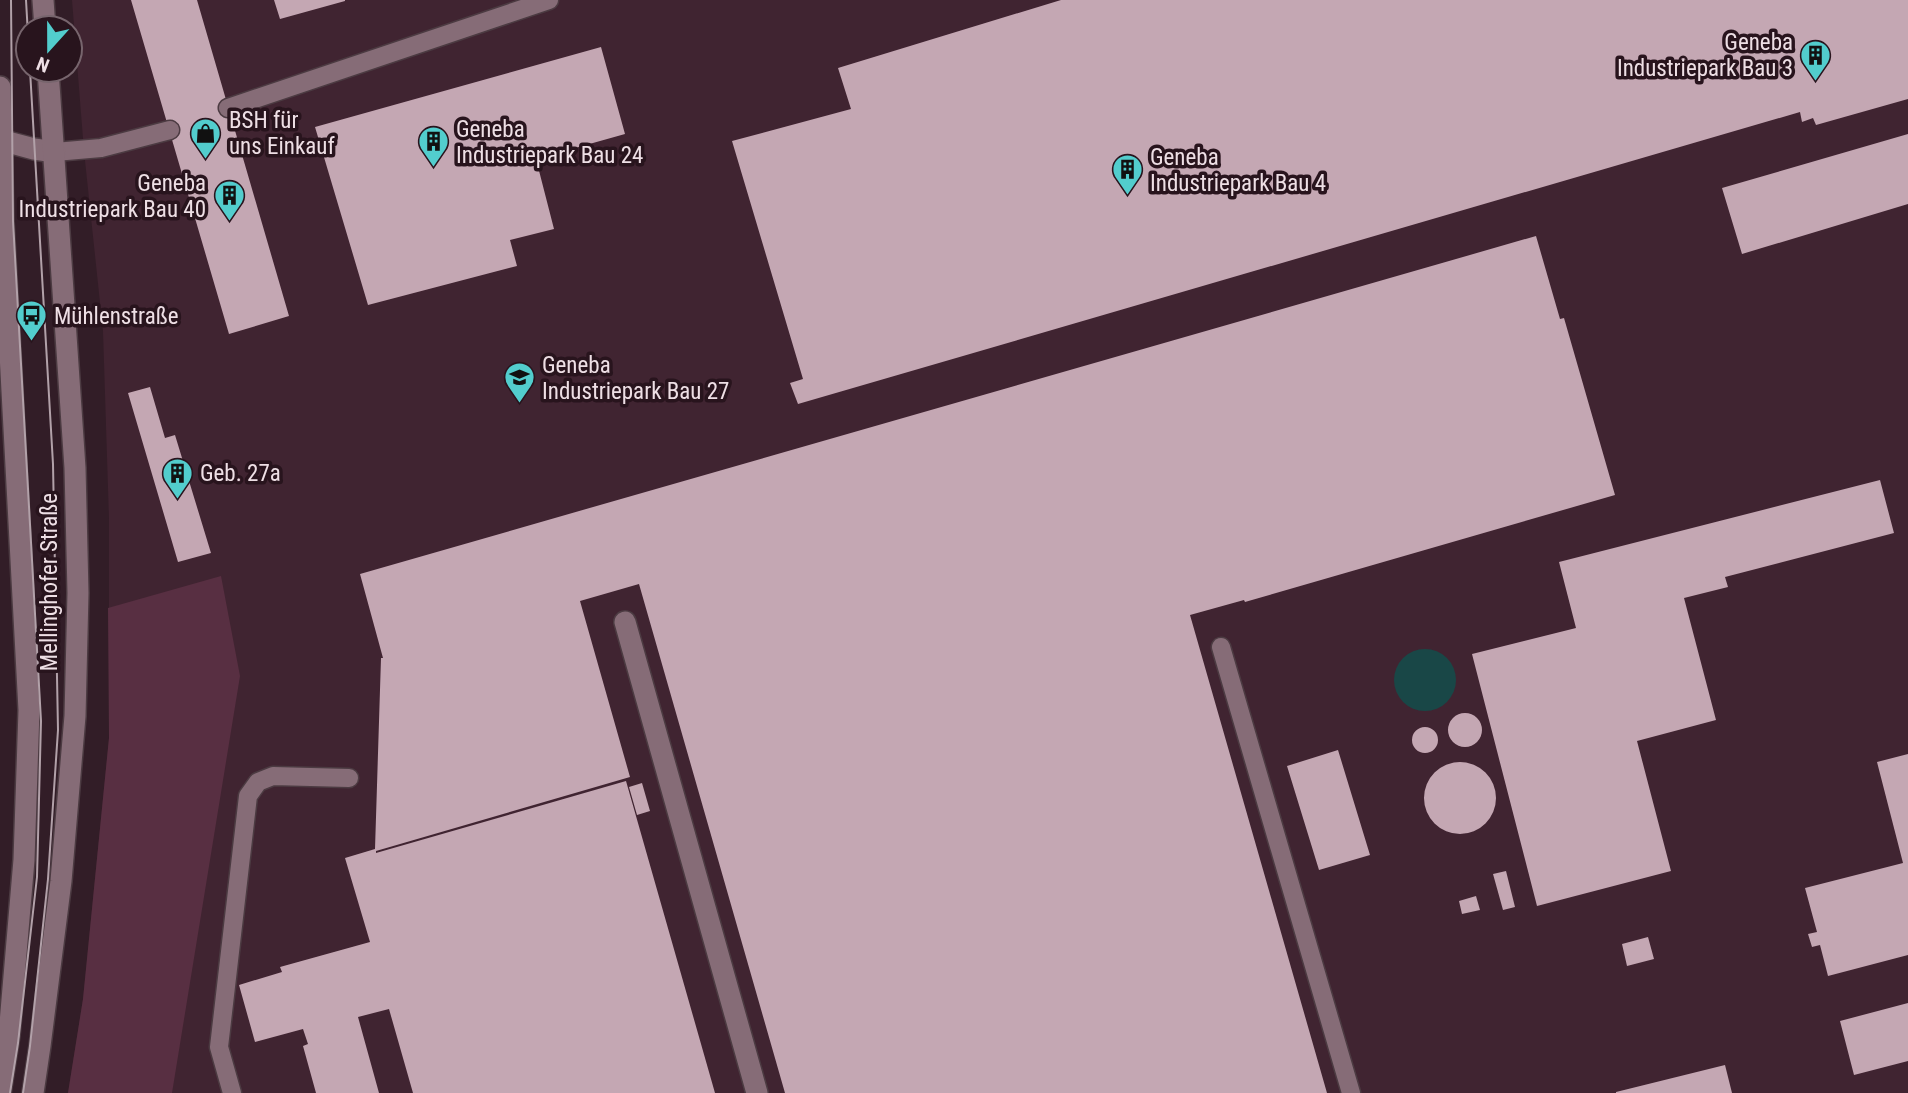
<svg xmlns="http://www.w3.org/2000/svg" width="1908" height="1093" font-family="'Roboto Condensed',sans-serif">
<rect width="100%" height="100%" fill="#321d27"/>
<path fill="#402431" d="M72 0H1908V1093H68L83 999 109 738V519L103 331 84 151Z"/>
<path fill="#582f42" d="M221 576 240 676 172 1093H68L83 999 109 738 108 608Z"/>
<path fill="#194747" d="M1394 680a31 31 0 1 1 62 0a31 31 0 1 1-62 0Z"/>
<path fill="#c4a7b3" d="M131 0H197L289 316 229 334Z
M274 0H345V1L280 19Z
M1061 0H1908V99L1816 125 1813 118 1802 122 1800 112 798 404 790 383 803 379 732 141 851 109 838 68Z
M601 47 625 134 536 159 554 229 510 240 517 266 368 305 315 127Z
M1908 134V204L1742 254 1722 188Z
M1536 236 1560 319 1564 318 1615 495 1245 602 1244 600 1190 615 1327 1093H785L639 584 580 601 630 777 376 851V853L626 781 715 1093H413L389 1009 358 1017 379 1093H316L303 1046 308 1044 303 1029 255 1042 239 985 282 972 280 967 370 942 345 858 375 849 381 658H383L360 574Z
M150 387 165 438 175 435 211 553 178 562 128 393Z
M1880 480 1894 533 1725 577 1728 587 1684 598 1716 720 1637 741 1671 871 1537 906 1472 654 1576 628 1559 562Z
M1448 730a17 17 0 1 1 34 0a17 17 0 1 1-34 0Z
M1412 740a13 13 0 1 1 26 0a13 13 0 1 1-26 0Z
M1338 750 1370 855 1319 870 1287 766Z
M1908 754V955L1828 976 1820 945 1812 947 1808 934 1817 932 1805 888 1903 863 1877 762Z
M1424 798a36 36 0 1 1 72 0a36 36 0 1 1-72 0Z
M642 783 650 811 637 815 629 787Z
M1506 871 1515 907 1503 910 1493 874Z
M1476 896 1480 910 1462 914 1459 901Z
M1648 937 1654 959 1627 966 1622 944Z
M1908 1003V1061L1854 1075 1840 1021Z
M1725 1065 1732 1093H1616V1092Z"/>
<g fill="none" stroke-linecap="round" stroke-linejoin="round">
<defs>
<path id="service" d="M228 108 549 0
M55 152 101 148 170 130
M1221 647 1351 1093
M232 1093 219 1047 248 796 258 782 273 776 349 778"/>
<path id="minor" d="M625 622 757 1093"/>
<path id="tertiary" d="M0 140 34 149 55 152"/>
<path id="secondary" d="M43 0 45 28
M0 87 3 222 29 710 24 860 9 1035 0 1093
M33 1093 40 1046 61 881 75 716 78 593 75 468 48 70"/>
</defs>
<use href="#service" stroke="#4c3b42" stroke-width="21"/>
<use href="#minor" stroke="#4c3b42" stroke-width="24"/>
<use href="#tertiary" stroke="#4c3b42" stroke-width="24"/>
<use href="#secondary" stroke="#4c3b42" stroke-width="24"/>
<use href="#service" stroke="#866c77" stroke-width="18"/>
<use href="#minor" stroke="#866c77" stroke-width="21"/>
<use href="#tertiary" stroke="#866c77" stroke-width="21"/>
<use href="#secondary" stroke="#866c77" stroke-width="21"/>
<path stroke="#b2a1a9" stroke-width="2" d="M26 0 28 35
M10 1093 18 1043 37 877 41 721 13 221 11 0
M23 1093 30 1046 48 879 58 730 53 464 30 70"/>
</g>
<defs>
<symbol id="building-pin" viewBox="-11 -11 22 30"><path d="M0 17L-7.5 6A9.5 9.5 0 1 1 7.5 6Z" fill="#52cdcd" stroke="#28141d"/><path d="M-4-6H4V6H1V3H-1V6H-4ZM-2.5-4.3h1.7v1.8h-1.7ZM.8-4.3h1.7v1.8H.8ZM-2.5-1h1.7V.8h-1.7ZM.8-1h1.7V.8H.8Z" fill="#111"/></symbol>
<symbol id="shop-pin" viewBox="-11 -11 22 30"><path d="M0 17L-7.5 6A9.5 9.5 0 1 1 7.5 6Z" fill="#52cdcd" stroke="#28141d"/><path d="M-5-2.5h2.3a2.7 3.5 0 0 1 5.4 0H5L5.5 6h-11ZM-1.5-2.5h3a1.5 2.3 0 0 0-3 0Z" fill="#111"/></symbol>
<symbol id="bus-pin" viewBox="-11 -11 22 30"><path d="M0 17L-7.5 6A9.5 9.5 0 1 1 7.5 6Z" fill="#52cdcd" stroke="#28141d"/><path d="M-5-6H5V4H4V6H2V4H-2V6H-4V4H-5ZM-3.5-4V0h7V-4ZM-3.5 1.2v1.5H-2V1.2ZM2 1.2v1.5H3.5V1.2Z" fill="#111"/></symbol>
<symbol id="school-pin" viewBox="-11 -11 22 30"><path d="M0 17L-7.5 6A9.5 9.5 0 1 1 7.5 6Z" fill="#52cdcd" stroke="#28141d"/><path d="M0-5L7-2L0 1L-7-2ZM-4 1L0 2.5L4 1V4Q0 6-4 4Z" fill="#111"/></symbol>
</defs>
<g fill-rule="evenodd">
<use href="#building-pin" x="1798" y="38" width="35" height="47"/>
<use href="#shop-pin" x="188" y="116" width="35" height="47"/>
<use href="#building-pin" x="416" y="124" width="35" height="47"/>
<use href="#building-pin" x="1110" y="152" width="35" height="47"/>
<use href="#building-pin" x="212" y="178" width="35" height="47"/>
<use href="#bus-pin" x="14" y="298" width="35" height="47"/>
<use href="#school-pin" x="502" y="360" width="35" height="47"/>
<use href="#building-pin" x="160" y="456" width="35" height="47"/>
</g>
<g text-anchor="middle" stroke-width="7" stroke-linejoin="round" paint-order="stroke">
<g font-size="23" fill="#eedfe5" stroke="#28141d" text-anchor="start">
<text x="1793" y="50" text-anchor="end">Geneba<tspan x="1793" dy="26">Industriepark Bau 3</tspan></text>
<text x="229" y="128">BSH für<tspan x="229" dy="26">uns Einkauf</tspan></text>
<text x="456" y="137">Geneba<tspan x="456" dy="26">Industriepark Bau 24</tspan></text>
<text x="1150" y="165">Geneba<tspan x="1150" dy="26">Industriepark Bau 4</tspan></text>
<text x="206" y="191" text-anchor="end">Geneba<tspan x="206" dy="26">Industriepark Bau 40</tspan></text>
<text x="54" y="324">Mühlenstraße</text>
<text x="542" y="373">Geneba<tspan x="542" dy="26">Industriepark Bau 27</tspan></text>
<text x="200" y="481">Geb. 27a</text>
</g>
<g font-size="23" fill="#eedfe5" stroke="#28141d">
<text transform="translate(49 582) rotate(-90)" y="8">Mellinghofer Straße</text>
</g>
</g>
<g transform="translate(49 49) rotate(201)"><circle r="33" fill="#28141d" stroke="#77656d" stroke-width="2"/>
<path d="M0-5L12 26L0 18L-12 26Z" fill="#52cdcd"/>
<text y="-10" font-size="19" font-weight="bold" text-anchor="middle" fill="#eedfe5">N</text>
</g>
</svg>
